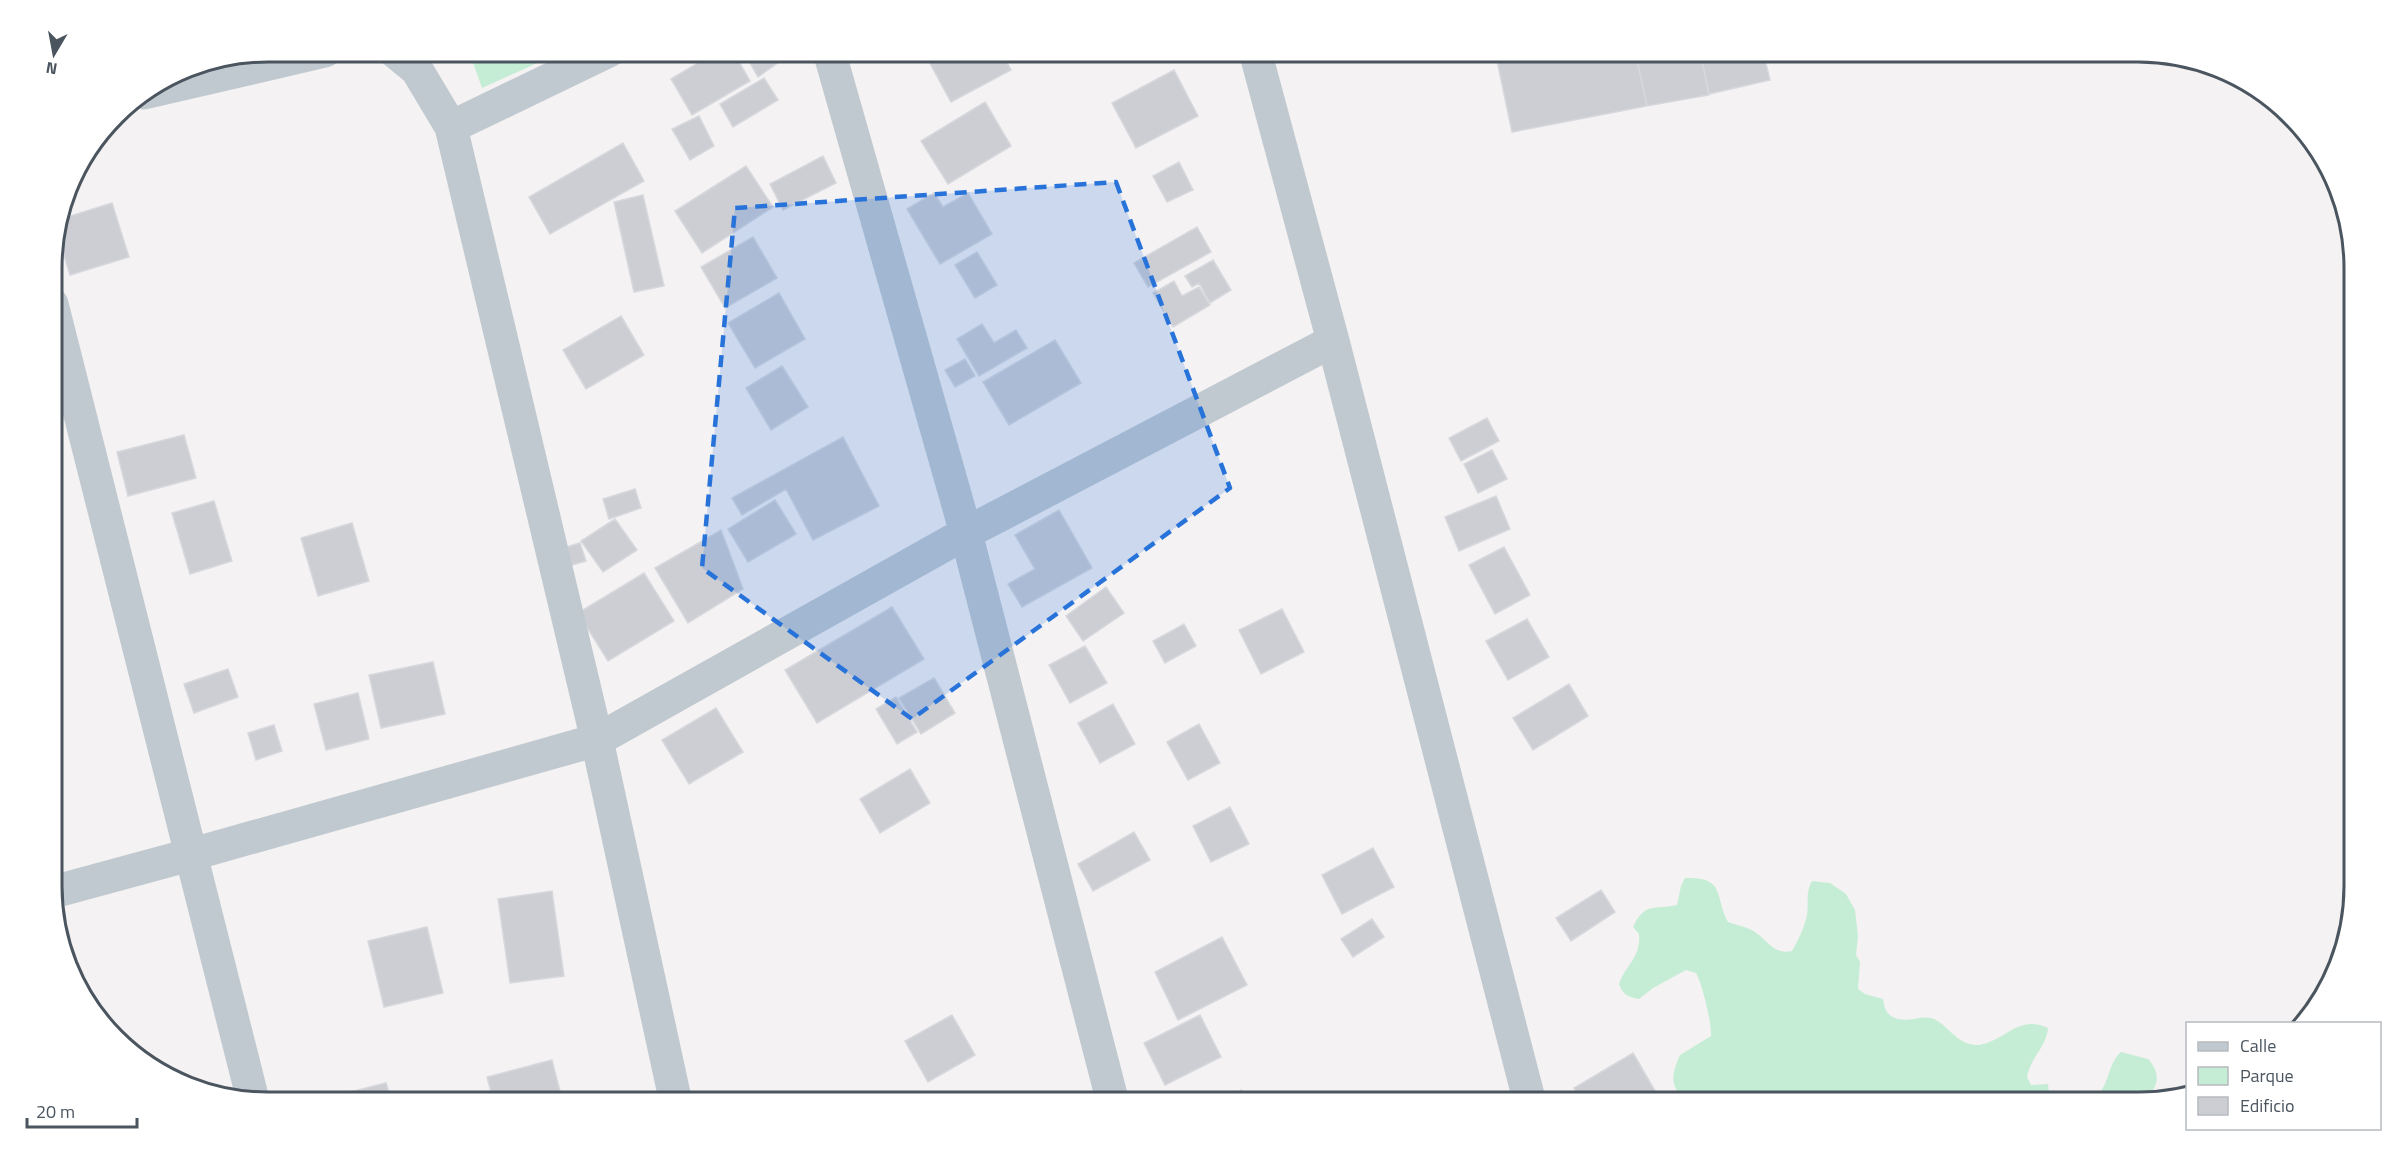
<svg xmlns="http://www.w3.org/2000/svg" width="2405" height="1154" font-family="'Titillium Web',sans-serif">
<rect width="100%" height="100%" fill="#f4f2f2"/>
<path fill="#c5edd5" d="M469 51H564L482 88Z
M1685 878C1726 877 1714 895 1728 922 1736 925 1748 927 1755 932 1769 941 1773 955 1792 951 1798 941 1805 926 1807 915 1809 902 1805 894 1812 881L1830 883 1846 894 1855 910 1858 936 1856 955 1860 962 1858 989 1865 994 1883 999C1884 1005 1885 1012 1891 1016 1907 1026 1922 1012 1936 1020 1951 1029 1959 1046 1979 1045 2004 1042 2018 1014 2048 1028 2046 1048 2030 1058 2027 1077L2031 1085 2048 1084 2050 1103H1688C1670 1086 1670 1078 1680 1055L1711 1036C1712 1024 1702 983 1696 973L1686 970 1653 988 1639 999C1628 997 1623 995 1619 984 1626 964 1641 958 1639 934L1633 927C1645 902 1654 910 1677 905L1681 886Z
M2121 1052 2148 1059C2163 1076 2157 1087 2144 1103H2074L2082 1091H2101C2110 1078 2109 1063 2121 1052Z"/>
<path fill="#ccced4" stroke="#d7d8dd" stroke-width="1.5" d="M718 51H733L750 81 692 115 671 79Z
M743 51H778L779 62 758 77Z
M936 51H1001L1011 70 951 102 926 56Z
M1495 51H1635L1647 106 1512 132Z
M1635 51H1700L1709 95 1647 106Z
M1700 51H1763L1770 80 1709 94Z
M1174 70 1198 116 1136 148 1112 103Z
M764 78 778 100 733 127 720 104Z
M985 102 1011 146 948 184 921 141Z
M699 116 714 146 690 160 672 129Z
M623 143 644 181 550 234 529 197Z
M823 156 836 183 783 210 770 184Z
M1179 162 1193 190 1167 202 1153 176Z
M746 166 773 207 702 253 675 211Z
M934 193 943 207 968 193 992 234 940 264 907 209Z
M643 195 664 286 634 292 614 202Z
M112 203 129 257 70 275 57 233 61 219Z
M1197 227 1211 252 1148 287 1134 263Z
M753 237 777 278 725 308 701 267Z
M977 252 997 285 975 298 955 265Z
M1213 260 1231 290 1210 303 1199 283 1192 287 1185 276Z
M1174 281 1182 296 1199 287 1210 305 1173 327 1153 293Z
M779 293 805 339 755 368 728 323Z
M621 316 644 355 586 389 563 350Z
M982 324 994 343 1016 330 1027 348 979 376 957 339Z
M1055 340 1081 383 1009 425 983 382Z
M965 359 975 376 955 387 945 370Z
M782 366 808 407 771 430 746 388Z
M1487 418 1499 441 1461 461 1449 438Z
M184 435 196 478 128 496 117 452Z
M843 437 879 506 813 540 786 489 742 515 732 498Z
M1492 450 1507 479 1478 493 1464 464Z
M635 489 641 508 609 519 603 499Z
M1496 496 1510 529 1459 551 1445 517Z
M775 500 796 534 748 562 728 529Z
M214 501 232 561 190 574 172 513Z
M1059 510 1092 568 1022 607 1008 584 1035 569 1015 535Z
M615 519 637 550 603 572 581 541Z
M352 523 369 581 318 596 301 538Z
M721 530 743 589 688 623 655 568Z
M580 543 586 561 572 565 566 547Z
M1504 547 1530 595 1495 614 1469 565Z
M644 573 674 621 608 661 578 613Z
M1106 587 1124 613 1083 641 1066 616Z
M892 607 924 659 817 723 785 670Z
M1282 609 1304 652 1261 674 1239 630Z
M1527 619 1549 657 1508 680 1486 641Z
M1184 624 1196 646 1165 663 1153 641Z
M1085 646 1107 683 1070 703 1049 665Z
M433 662 445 714 381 728 369 675Z
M228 669 238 697 194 713 184 684Z
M934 678 955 713 921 734 899 698Z
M1569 684 1588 716 1533 750 1513 718Z
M358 693 369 739 326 750 314 704Z
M896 697 917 732 897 744 876 709Z
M1113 704 1135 744 1100 763 1078 723Z
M716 708 743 752 689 784 662 740Z
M1199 724 1220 763 1188 780 1167 742Z
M274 725 282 751 256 760 248 733Z
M910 769 930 803 880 833 860 799Z
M1230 807 1249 844 1211 862 1193 826Z
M1134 832 1150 860 1093 891 1078 864Z
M1373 848 1394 887 1342 914 1322 875Z
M1601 890 1615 912 1571 941 1556 918Z
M552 891 564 976 510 983 498 899Z
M1372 919 1384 937 1353 957 1341 939Z
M427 927 443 993 384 1007 368 941Z
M1222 937 1247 985 1178 1020 1155 972Z
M952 1015 975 1055 928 1082 905 1041Z
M1200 1015 1221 1057 1165 1085 1144 1043Z
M1633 1053 1658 1096 1647 1103H1583L1574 1088Z
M552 1060 563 1103H494L487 1077Z
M386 1083 392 1103H307Z
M1241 1090 1250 1103H1223Z"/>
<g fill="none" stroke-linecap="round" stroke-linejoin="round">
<path stroke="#c1c9d0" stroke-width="33" d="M394 51 417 70 451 127 597 740 966 533 1333 341
M829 51 966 533 1113 1103
M1255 51 1333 341 1530 1103
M144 93 325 51
M451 127 609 51
M52 304 253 1100
M53 892 193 854 597 740 676 1103"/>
</g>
<path fill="#2773da" fill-opacity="0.2" stroke="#2773da" stroke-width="4.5" stroke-dasharray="12 8" stroke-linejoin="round" d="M1116 182 1230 488 912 719 702 568 735 208Z"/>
<path d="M0 0H2405V1154H0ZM268 62H2138A206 206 0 0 1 2344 268V886A206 206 0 0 1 2138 1092H268A206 206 0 0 1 62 886V268A206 206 0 0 1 268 62Z" fill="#fff" fill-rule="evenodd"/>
<path fill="none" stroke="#4b555f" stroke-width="3" d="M268 62H2138A206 206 0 0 1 2344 268V886A206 206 0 0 1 2138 1092H268A206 206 0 0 1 62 886V268A206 206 0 0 1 268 62Z"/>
<rect x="2186" y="1022" width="195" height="108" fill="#ffffff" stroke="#b7bbbf" stroke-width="1.5"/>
<rect x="2198" y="1042" width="30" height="9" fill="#c1c9d0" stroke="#b7bbbf" stroke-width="1.5"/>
<text x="2240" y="1052" font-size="18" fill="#4b555f">Calle</text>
<rect x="2198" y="1067" width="30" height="18" fill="#c5edd5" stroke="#b7bbbf" stroke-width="1.5"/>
<text x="2240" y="1082" font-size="18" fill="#4b555f">Parque</text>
<rect x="2198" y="1097" width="30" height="18" fill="#ccced4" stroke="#b7bbbf" stroke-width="1.5"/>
<text x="2240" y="1112" font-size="18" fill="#4b555f">Edificio</text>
<g transform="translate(54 54) rotate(190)" stroke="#ffffff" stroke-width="4.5" paint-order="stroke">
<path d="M0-4.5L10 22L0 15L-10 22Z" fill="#4b555f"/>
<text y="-9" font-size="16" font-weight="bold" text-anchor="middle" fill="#4b555f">N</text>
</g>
<path d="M27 1118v9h110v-9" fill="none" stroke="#4b555f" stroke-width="3"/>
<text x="36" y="1118" font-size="18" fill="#4b555f" stroke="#ffffff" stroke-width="4.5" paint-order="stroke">20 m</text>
</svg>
